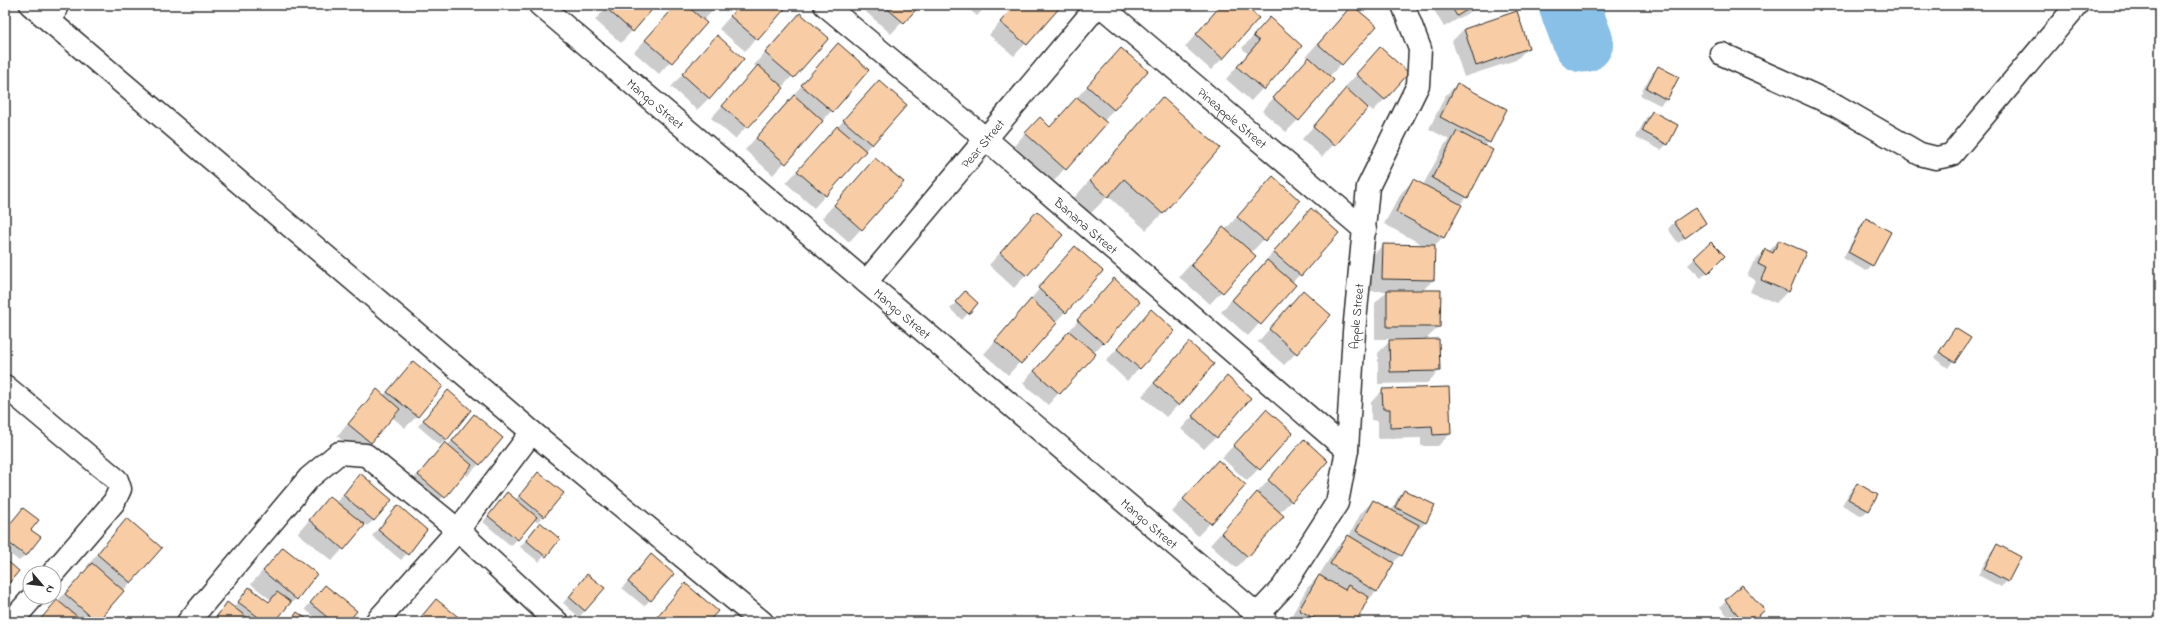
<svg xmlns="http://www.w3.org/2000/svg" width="2165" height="627" font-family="'Indie Flower',sans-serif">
<rect width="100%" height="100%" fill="#fff"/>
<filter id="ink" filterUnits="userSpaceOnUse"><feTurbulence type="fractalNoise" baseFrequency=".025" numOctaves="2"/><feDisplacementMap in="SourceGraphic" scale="8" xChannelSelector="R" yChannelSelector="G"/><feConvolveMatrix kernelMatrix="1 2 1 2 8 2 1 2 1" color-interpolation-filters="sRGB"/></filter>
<g filter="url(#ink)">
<path fill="#0003" d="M577 5H587L582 10Z
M609 5H655L621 43 595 20Z
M677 5H684L693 12 694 11 688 5H718L703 21 705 23 659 74 634 52Z
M740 5H787L745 51 719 29Z
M872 5H918L891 34 866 12Z
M964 5H987L977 16Z
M1015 5H1061L1014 56 989 35Z
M1221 5H1243L1223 58 1211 70 1185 47Z
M1353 5 1375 26 1329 77 1298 120 1286 132 1262 111 1309 58 1306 56Z
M1431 5H1482L1444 27Z
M1270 19 1301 46 1251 101 1226 79 1248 54 1242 48Z
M788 26 827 38 735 139 711 118 757 68 754 65Z
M1464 29 1528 48 1516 60 1464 77 1452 41Z
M838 44 868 71 773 175 745 150Z
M705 49 709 98 697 110 671 87Z
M1121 49 1114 109 1054 181 1014 146 1028 130 1050 127Z
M1380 49 1385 99 1373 111 1368 107 1322 157 1302 139 1347 89 1345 87Z
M1658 67 1666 99 1660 105 1640 95 1652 73Z
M879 82 906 105 814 208 786 183Z
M1457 84 1489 142 1484 146 1467 197 1459 205 1443 237 1434 246 1433 280 1422 291 1439 327 1425 340H1438L1439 371 1427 383 1378 384V353L1390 341H1413V339H1375V303L1387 291H1370L1371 257 1383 245 1425 246 1384 224 1402 192 1414 180 1423 185 1445 144 1450 140 1429 129 1445 96Z
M1162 99 1163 213 1146 230 1108 196 1091 213 1074 198Z
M1652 112 1667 144 1661 150 1636 137 1646 118Z
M875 159 903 183 849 242 822 218Z
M1273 177 1299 201 1251 253 1254 256 1210 304 1179 277 1211 241 1223 229 1225 230Z
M1037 212 1062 235 1014 288 989 265Z
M1867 219 1872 265 1866 271 1843 258 1861 225Z
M1299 222 1337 233 1292 283 1294 285 1248 336 1221 312Z
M1674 222 1705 223 1678 243 1668 229Z
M1779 241 1788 291 1776 303 1750 292 1755 280 1747 276 1753 263 1765 251 1768 252Z
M1711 243 1724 256 1701 278 1688 265Z
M1075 247 1102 271 1008 375 984 354Z
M1114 280 1139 302 1048 405 1023 383Z
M959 299 977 303 962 320 950 309Z
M1291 304 1296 353 1284 365 1258 342Z
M1151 311 1173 331 1127 381 1106 361Z
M1955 329 1969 338 1948 368 1934 358Z
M1177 356 1178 405 1166 417 1142 396Z
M413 363 417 416 405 428 392 417 359 454 337 436 377 391 383 396Z
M1227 378 1216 437 1204 449 1181 429Z
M1383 390 1450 434 1438 446H1421V438L1378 439V421L1371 420V402Z
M448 391 446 439 440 445 418 426Z
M1266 410 1292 433 1247 481 1222 458Z
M474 415 479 464 467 476 464 473 432 509 406 488 433 456 445 444 447 446Z
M1304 441 1291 501 1279 513 1248 556 1236 568 1210 545Z
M1218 461 1245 485 1198 536 1172 512Z
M532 480 562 493 543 516 537 522 534 520 511 546 483 522 502 499 515 500Z
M354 481 374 520 367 526 365 524 332 561 298 533 329 497 336 503Z
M1857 484 1868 510 1862 516 1842 505 1851 490Z
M1404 491 1433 506 1425 523 1419 529 1416 527 1401 555 1392 564 1376 592 1366 602 1354 622H1288L1307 588 1318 577 1336 548 1349 536 1361 513 1373 501 1391 511 1398 497Z
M398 507 426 531 401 560 372 536Z
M127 520 160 548 123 591 95 622H38L88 568 86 567Z
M534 529 559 539 539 562 520 547Z
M5 530 25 555 19 561 5 550Z
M1997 546 2007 581 2001 587 1978 575 1991 552Z
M283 548 296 599 283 610 274 622H210L227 604 233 608 249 589 268 603 271 600 251 584Z
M651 555 650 600 644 606 622 588Z
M582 582 585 611 579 617 563 603Z
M685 585 707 622H662L656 617Z
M325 586 347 622H320L305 609Z
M1726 601 1750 622H1733L1720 607Z
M430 606 459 622H417Z
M654 618 659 622H651Z"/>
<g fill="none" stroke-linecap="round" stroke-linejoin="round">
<path stroke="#88c0e7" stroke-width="61" d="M1569 5 1583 42"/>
</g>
<path fill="#f8cda6" stroke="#2b2b2b" d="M609 5H656L633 32 606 8Z
M676 5H686L707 23 672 63 645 40Z
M740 5H788L758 40 730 16Z
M883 5H920L904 23Z
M1015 5H1062L1027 45 1000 22Z
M1221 5H1244L1259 18 1223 59 1196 34Z
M1352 5 1377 26 1342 65 1318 44Z
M1450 5H1475L1457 16Z
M1517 11 1529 48 1476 66 1464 29Z
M800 13 829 38 794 78 765 53Z
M1270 17 1302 46 1264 90 1237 67 1259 41 1253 36Z
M717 35 744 59 710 99 682 74Z
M838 43 869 70 833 112 801 85Z
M1380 47 1409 73 1385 100 1356 74Z
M1121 48 1148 71 1114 110 1087 86Z
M1309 57 1334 80 1299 121 1273 98Z
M758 65 784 88 748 128 722 106Z
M1658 66 1679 77 1667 100 1646 88Z
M879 80 907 105 872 145 843 120Z
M1457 83 1507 109 1490 143 1440 117Z
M1346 88 1368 108 1335 146 1313 127Z
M794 95 823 121 786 164 756 138Z
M1077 97 1107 123 1066 170 1025 133 1040 117 1050 127Z
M1162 97 1220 148 1163 214 1124 179 1108 197 1090 181Z
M1652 111 1678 125 1668 145 1642 131Z
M837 126 866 151 826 196 797 171Z
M1457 131 1493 150 1468 198 1432 178Z
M875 158 904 182 862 230 834 205Z
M1273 176 1300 201 1265 241 1237 217Z
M1413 179 1462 205 1444 238 1396 212Z
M1696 207 1706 223 1685 238 1674 222Z
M1311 208 1339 233 1301 276 1273 252Z
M1037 211 1063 235 1027 276 1000 253Z
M1866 218 1891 232 1873 266 1848 252Z
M1223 227 1256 256 1223 293 1191 265Z
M1779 240 1806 252 1789 292 1761 280 1766 268 1758 264 1765 249 1773 253Z
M1711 242 1725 256 1708 273 1694 258Z
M1383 244 1435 245 1434 280 1382 279Z
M1075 246 1103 271 1066 313 1038 288Z
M1267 260 1296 285 1261 325 1232 300Z
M1114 278 1140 302 1104 344 1077 320Z
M1303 290 1331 315 1297 354 1269 329Z
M1387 290H1441L1440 327H1387Z
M965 291 978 303 969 314 955 302Z
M1031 299 1057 323 1021 364 995 341Z
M1151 309 1175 331 1140 369 1117 349Z
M1955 328 1971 338 1955 362 1939 352Z
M1069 331 1096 354 1060 394 1034 371Z
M1439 339 1440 371 1390 372 1389 340Z
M1189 342 1214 364 1179 406 1154 383Z
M413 361 443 386 418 417 387 392Z
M1227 376 1251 398 1217 438 1192 416Z
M1449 387 1451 434 1433 435 1432 426 1390 428V409H1383L1382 389Z
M377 389 400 409 371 443 348 424Z
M448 390 471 410 447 440 423 420Z
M1266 409 1293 433 1260 470 1233 446Z
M474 414 503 438 480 465 452 441Z
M1304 439 1328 461 1292 502 1268 480Z
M445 442 472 465 445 498 418 475Z
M1218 460 1246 485 1211 524 1183 499Z
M538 472 564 493 544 517 519 496Z
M360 473 392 500 374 521 343 495Z
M1857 483 1878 495 1869 511 1848 499Z
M1404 490 1435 505 1426 523 1395 507Z
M507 492 537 517 518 540 488 516Z
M1257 492 1284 516 1248 557 1221 533Z
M329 496 365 525 344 550 309 520Z
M1373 500 1419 525 1402 556 1356 531Z
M398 505 427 530 408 555 378 530Z
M23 508 39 520 31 530 41 537 26 556 5 540V530Z
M127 518 162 548 131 583 97 554Z
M540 522 560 539 546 557 526 540Z
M1348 535 1394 563 1377 592 1330 564Z
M1997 544 2021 557 2008 582 1984 569Z
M283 547 317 574 297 600 263 571Z
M651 554 674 574 651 601 628 582Z
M5 559 19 571 5 588Z
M92 563 124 591 97 622 65 594Z
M587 574 605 588 585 611 569 597Z
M1319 575 1345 590 1348 585 1369 597 1356 622H1321L1299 610Z
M685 583 718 611 708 622H661L656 618Z
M325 585 357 611 348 622H333L310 603Z
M1742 585 1765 610 1751 622H1744L1725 600Z
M249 587 269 602 277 592 291 602 275 622H265L238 602Z
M436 599 462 620 460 622H427L421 617Z
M57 600 84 622H38Z
M227 602 253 622H213Z
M297 612 311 622H290Z"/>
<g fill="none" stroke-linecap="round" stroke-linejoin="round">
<defs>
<g id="minor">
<path id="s1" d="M540 5 1266 622"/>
<path id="s2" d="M825 5 986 139 1347 450"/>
<path id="s3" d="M1100 5 1365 230"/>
<path d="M51 22 57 5"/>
<path d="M1722 54 1837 106 1920 154 1936 158 1951 155 2077 5"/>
<path id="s4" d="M866 282 1098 5"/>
<path d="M5 386 117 480 120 489 114 502 53 573"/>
<path id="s5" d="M1257 615 1283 587 1337 503 1347 450 1354 332 1368 187 1418 85 1420 49 1403 5"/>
<path d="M11 622 33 597"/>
<path d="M188 622 309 478 339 453 366 455 458 530 557 622"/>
<path d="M376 622 458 530 532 432"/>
</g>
<path id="tertiary" d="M31 5 532 432 762 622"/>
</defs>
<use href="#minor" stroke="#2b2b2b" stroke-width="25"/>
<use href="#tertiary" stroke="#2b2b2b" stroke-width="25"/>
<use href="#minor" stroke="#fff" stroke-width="22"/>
<use href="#tertiary" stroke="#fff" stroke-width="22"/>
</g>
</g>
<g text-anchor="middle" stroke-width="3.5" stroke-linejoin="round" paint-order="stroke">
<g font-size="13" fill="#2b2b2b" stroke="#fff">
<text dy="5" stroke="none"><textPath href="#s1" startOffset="152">Mango Street</textPath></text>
<text dy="5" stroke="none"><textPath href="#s3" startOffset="174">Pineapple Street</textPath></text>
<text dy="5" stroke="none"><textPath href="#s4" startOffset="181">Pear Street</textPath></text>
<text dy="5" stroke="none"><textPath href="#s2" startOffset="342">Banana Street</textPath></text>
<text dy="5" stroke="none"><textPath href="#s1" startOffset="476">Mango Street</textPath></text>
<text dy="5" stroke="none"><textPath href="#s5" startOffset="326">Apple Street</textPath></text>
<text dy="5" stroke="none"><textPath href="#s1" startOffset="800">Mango Street</textPath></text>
</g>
</g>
<rect width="2165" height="627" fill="none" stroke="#fff" stroke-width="20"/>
<rect x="10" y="10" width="2145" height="607" fill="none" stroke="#2b2b2b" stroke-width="1.5" filter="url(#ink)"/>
<g transform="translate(42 585) rotate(118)"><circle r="19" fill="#ffffff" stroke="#aaaaaa"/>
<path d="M0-3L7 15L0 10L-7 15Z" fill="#2b2b2b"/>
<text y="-6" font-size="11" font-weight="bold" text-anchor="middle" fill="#2b2b2b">N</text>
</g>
</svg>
